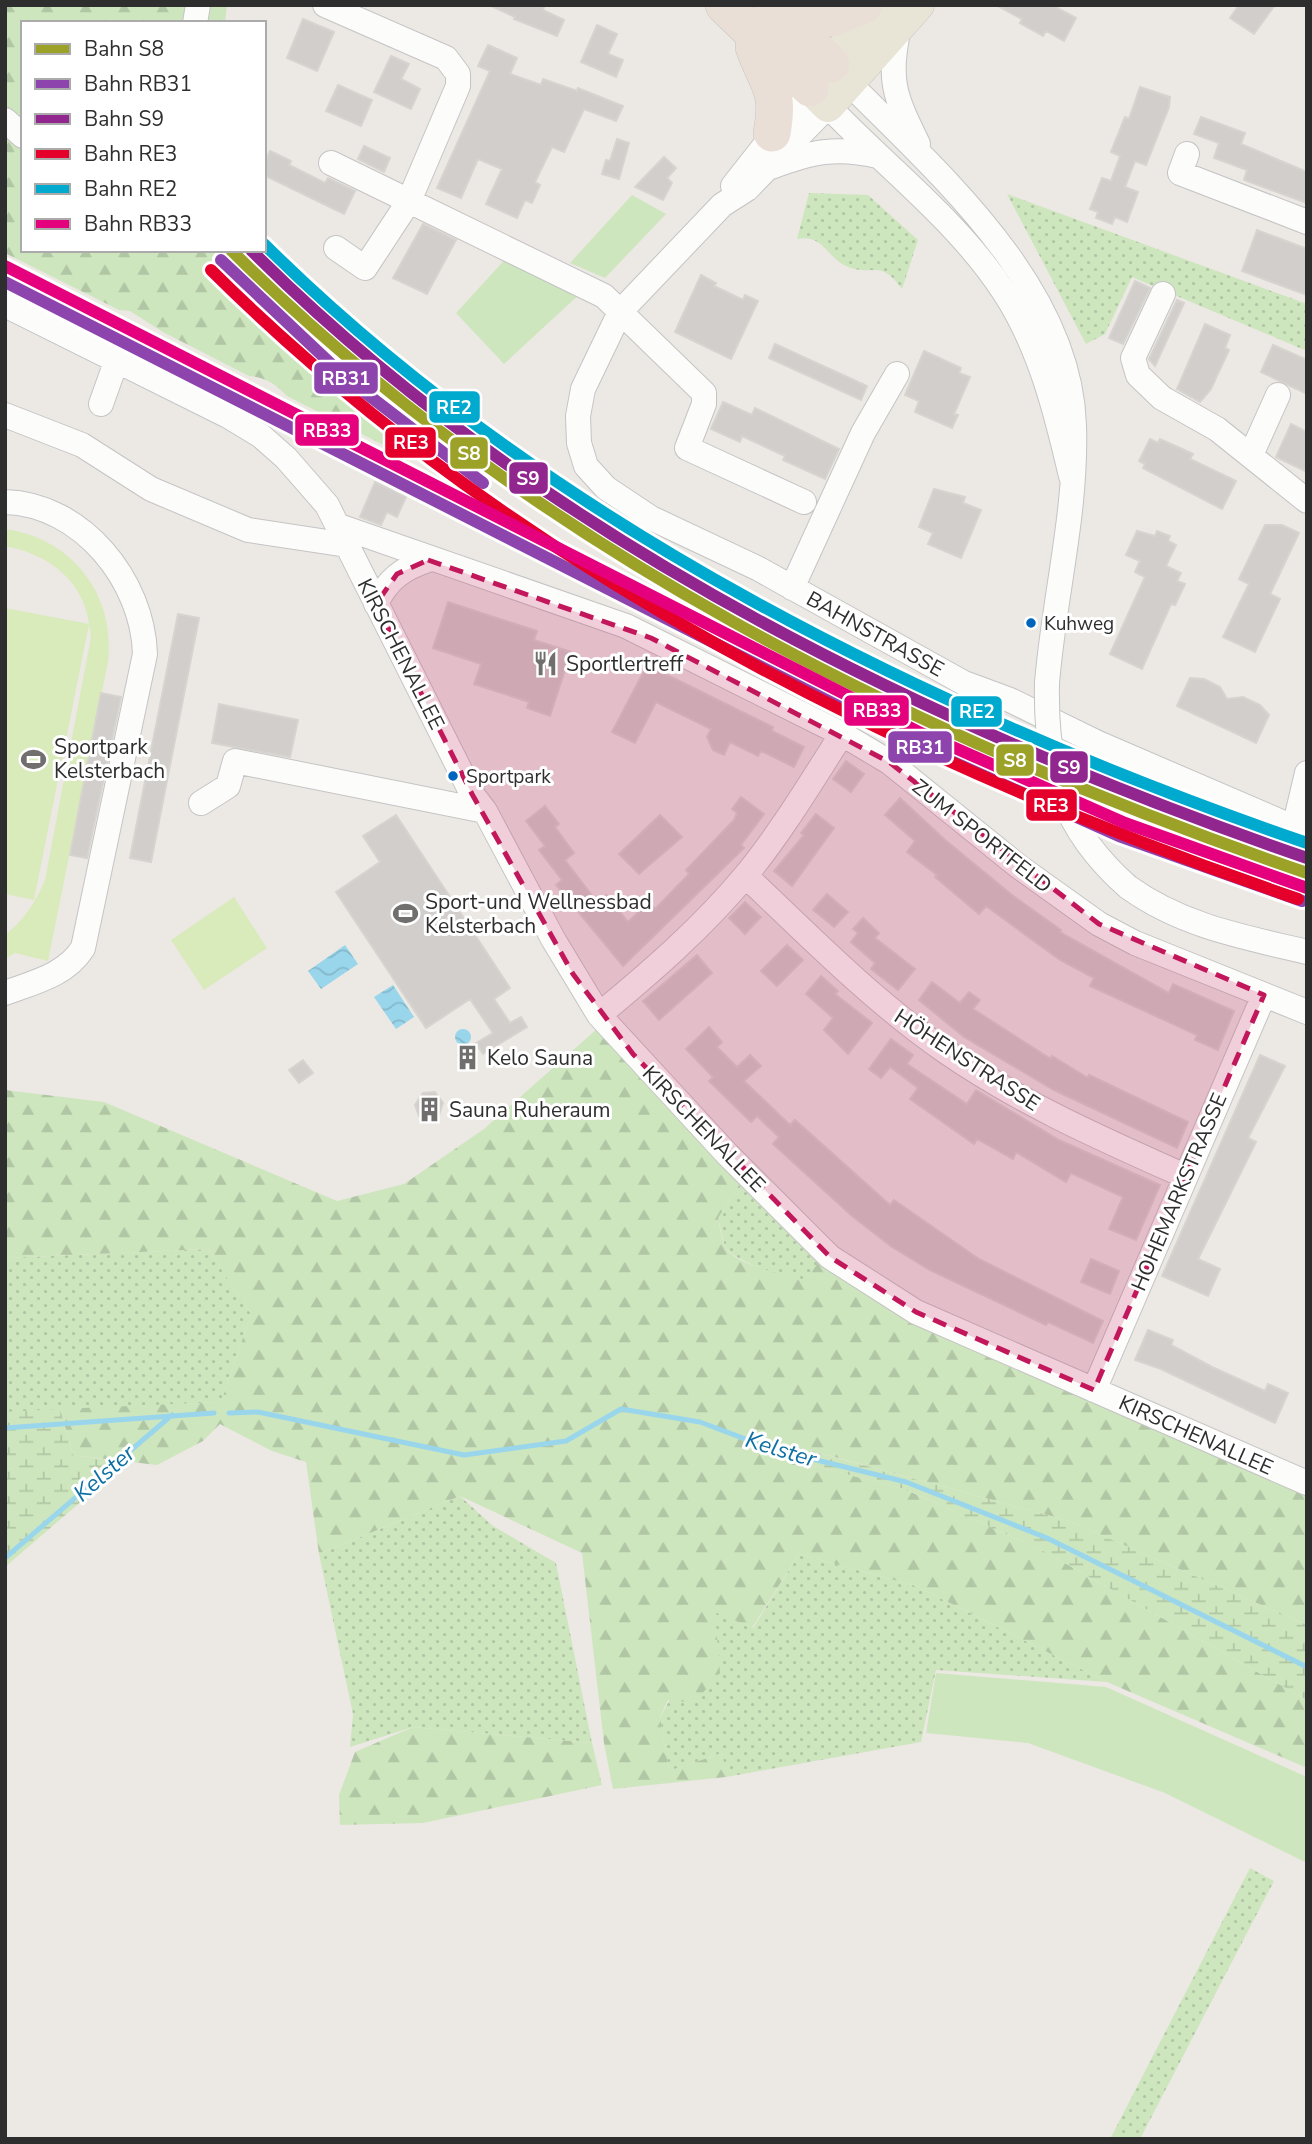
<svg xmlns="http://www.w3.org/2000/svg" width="1312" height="2144" font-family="'Nunito Sans',sans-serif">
<defs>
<pattern id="grass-dots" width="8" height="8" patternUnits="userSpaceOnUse" patternTransform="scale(1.75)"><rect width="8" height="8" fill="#cee6be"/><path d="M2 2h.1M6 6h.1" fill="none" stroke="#b1c6a4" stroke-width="1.8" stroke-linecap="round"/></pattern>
<pattern id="forest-firs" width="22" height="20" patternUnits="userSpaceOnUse" patternTransform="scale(1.75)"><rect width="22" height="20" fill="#cee6be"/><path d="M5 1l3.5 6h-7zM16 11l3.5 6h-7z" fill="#b1c6a4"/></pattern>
<pattern id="wetland-marsh" width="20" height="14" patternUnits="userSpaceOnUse" patternTransform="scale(1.75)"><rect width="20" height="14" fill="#cee6be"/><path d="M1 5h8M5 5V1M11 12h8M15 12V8" fill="none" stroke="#b1c6a4"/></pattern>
<pattern id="water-waves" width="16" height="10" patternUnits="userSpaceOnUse" patternTransform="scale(1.75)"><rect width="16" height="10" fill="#99d6ec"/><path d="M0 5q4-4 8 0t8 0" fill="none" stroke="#84b8cb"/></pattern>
</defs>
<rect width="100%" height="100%" fill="#ece8e4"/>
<path fill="url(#grass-dots)" d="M809 193 868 195 918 240 902 289C879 257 874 278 846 266 826 257 824 234 797 239Z
M1007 194 1307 304V351L1132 277 1105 334 1086 344Z
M742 1180 820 1260C816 1266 812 1275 806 1278 794 1284 737 1261 728 1250 722 1243 721 1228 718 1218Z
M208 1249 251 1314 221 1402 5 1413V1258Z
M460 1496 493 1526 556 1563 592 1743 413 1727 350 1747 353 1714 319 1554Z
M799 1554 916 1586 1107 1682 936 1670 921 1742 726 1777 722 1753 669 1771 660 1718 715 1612 753 1628Z
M1250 1868 1274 1881 1140 2139H1110Z"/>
<path fill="url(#forest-firs)" d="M5 5H227L225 23H23V250H258L278 305 403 455 287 396C276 384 264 377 249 376L163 332 130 311 119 310 5 253Z
M598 1028 742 1180 718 1218C720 1227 721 1238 725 1246 734 1265 783 1274 802 1279L809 1276 820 1260 914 1321 1307 1495V1625L1069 1521 776 1441 768 1448 771 1455 904 1489 1040 1549 1307 1700V1768L1107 1682 916 1586 799 1554 752 1628 715 1612 720 1673 694 1703 668 1700 660 1717 669 1771 722 1753 726 1777 613 1789 604 1743 582 1553 460 1496 319 1554 306 1462 272 1451 220 1424 203 1441 157 1465 73 1455 60 1409 221 1402 251 1314 208 1249 5 1258V1090L104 1102 337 1201 404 1184 484 1129Z
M413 1727 592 1743 602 1785 423 1823 340 1825 339 1795 355 1752Z"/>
<path fill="url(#wetland-marsh)" d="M60 1409 73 1455 127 1462 5 1567V1412Z
M775 1441 1069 1521 1307 1625V1700L1040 1549 904 1489 771 1455 768 1447Z"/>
<path fill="#cee6be" d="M632 195 666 214 605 278 570 263Z
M510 254 584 290 504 364 456 313Z
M936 1673 1106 1687 1307 1777V1863L1165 1793 1028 1743 926 1733Z"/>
<path fill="#d9eabb" d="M5 529C72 538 116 595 108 662L48 961 15 953 5 959V935C25 919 35 903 45 880L91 637 89 624 34 900 5 894V608L89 624C83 579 47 554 5 546Z
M234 897 267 948 204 990 171 940Z"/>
<path fill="url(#water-waves)" d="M345 945 358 964 321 989 308 971Z
M393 985 414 1017 396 1029 374 997Z
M455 1037a8 8 0 1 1 16 0a8 8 0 1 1-16 0Z"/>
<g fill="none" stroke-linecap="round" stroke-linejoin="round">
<path stroke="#99d6ec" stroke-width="5" d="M229 1413 258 1412 464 1455 566 1441 621 1409 700 1422 772 1449 906 1482 1047 1538 1307 1667
M5 1428 214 1413
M5 1558 172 1415"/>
</g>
<path fill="#d1cecb" stroke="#d7d4d0" stroke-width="2" d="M489 5H545L543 10 564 20 557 36 514 19 515 17Z
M996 5H1052L1076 18 1064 41 1046 31 1043 36 1020 23 1022 19Z
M1239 5H1275L1254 34 1230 18Z
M303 19 334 32 317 71 287 58Z
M597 25 617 34 608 54 623 60 616 77 581 62Z
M488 45 517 58 510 74 541 85 543 79 577 91 578 88 623 106 616 121 584 109 564 152 552 147 535 182 540 185 532 203 525 200 517 218 486 204 502 169 478 159 461 198 437 188 490 71 478 66Z
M391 56 409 64 401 79 420 89 411 109 374 92Z
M338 85 372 100 361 126 326 111Z
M1140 87 1170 97 1169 107 1146 165 1135 161 1125 187 1138 192 1127 222 1115 217 1112 224 1096 218 1098 212 1090 209 1102 178 1111 181 1120 156 1111 152 1125 117 1129 119Z
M1201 117 1245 133 1241 144 1307 172V203L1244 180 1247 170 1214 158 1219 143 1194 134Z
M617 139 629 143 619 179 602 174 606 160 610 161Z
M364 146 390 158 384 172 358 159Z
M270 151 291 161 289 165 325 183 328 178 355 191 344 214 264 175V164Z
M664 157 676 168 667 178 672 183 663 200 635 187Z
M423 224 456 240 427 294 393 278Z
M1257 230 1307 249V295L1242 271Z
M701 275 716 283 714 286 743 300 745 295 758 301 731 359 675 332Z
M1135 281 1150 288 1123 344 1109 338Z
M1177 300 1184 303 1155 366 1149 359Z
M1205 324 1230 335 1225 348 1229 350 1211 389 1200 402 1177 389Z
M775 344 867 386 861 400 769 358Z
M1273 345 1307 360V394L1261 372Z
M924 351 961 368 959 373 970 377 954 414 958 415 952 428 915 412 919 401 905 395Z
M723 402 752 415 755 408 839 449 825 479 783 460 785 456 742 436 740 442 711 429Z
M1291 424 1307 432V472L1276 457Z
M1150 439 1158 443 1160 439 1180 448 1193 454 1190 459 1236 481 1222 509 1143 468 1145 464 1139 461Z
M375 482 406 497 397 517 387 512 381 525 360 517Z
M934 489 965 497 963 503 981 510 961 558 928 544 933 533 919 527Z
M1265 525H1282L1299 533 1270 594 1280 599 1255 652 1223 637 1249 584 1239 579Z
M1137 531 1155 536 1157 531 1170 536 1168 541 1176 545 1166 566 1181 573 1177 581 1185 584 1175 605 1171 604 1142 669 1110 654 1145 577 1135 572 1140 561 1126 555Z
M448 602 537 631 534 640 571 652 550 716 527 708 529 702 474 684 481 664 433 648Z
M178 614 199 618 151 862 130 858Z
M647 665 773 727 772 731 804 747 794 767 761 751 758 756 730 742 724 755 713 750 707 737 711 729 656 702 635 743 612 732Z
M1190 678 1204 679 1220 687 1227 699 1243 697 1260 705 1269 715 1256 743 1177 706Z
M101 693 121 697 87 858 70 855Z
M219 704 298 720 290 757 212 743Z
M846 761 864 774 851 792 833 779Z
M741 797 764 814 741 845 744 848 623 966 556 885 562 880 539 850 545 846 526 821 545 806 559 824 555 827 574 853 565 860 597 902 606 895 628 922 649 902 655 909 689 874 686 870 734 820 737 813 732 809Z
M900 798 944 839 1012 895 1061 930 1060 932 1169 993 1173 984 1234 1011 1218 1050 1195 1040 1197 1035 1090 986 1094 978 1060 960 986 906 979 914 935 877 937 875 907 852 915 841 885 815Z
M816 814 834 828 792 886 774 871 804 835 801 833Z
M396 815 510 988 494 999 510 1023 521 1017 527 1027 483 1054 476 1043 493 1033 470 999 426 1028 336 892 380 862 363 836Z
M660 815 682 837 639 874 619 854Z
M827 894 848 912 834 927 813 910Z
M745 902 761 917 745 934 729 918Z
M863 918 879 933 875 938 915 969 898 990 871 969 875 963 851 942 858 933 853 929Z
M787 945 803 960 777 986 761 971Z
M697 955 712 973 659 1020 643 1001Z
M821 976 838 991 835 994 872 1023 848 1054 824 1030 833 1018 806 994Z
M932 982 960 1003 969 992 980 1000 973 1009 1051 1059 1052 1056 1088 1078 1089 1075 1188 1122 1177 1148 1054 1090 964 1037 919 1000Z
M709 1027 722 1042 717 1047 737 1067 750 1055 761 1066 744 1081 790 1125 795 1120 890 1205 894 1200 979 1259 1103 1321 1093 1343 1048 1322 1046 1325 930 1270 892 1247 852 1216 773 1144 779 1137 757 1116 751 1122 709 1081 713 1077 686 1049Z
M891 1039 913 1055 907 1064 967 1104 976 1090 1059 1140 1160 1185 1136 1240 1109 1229 1123 1197 1071 1173 1066 1182 1016 1152 1013 1159 977 1139 974 1144 910 1099 918 1088 890 1067 881 1078 869 1069Z
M470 1048 476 1060 465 1067 458 1055Z
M1260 1055 1285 1066 1248 1138 1256 1142 1198 1259 1220 1269 1208 1296 1162 1276Z
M303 1060 313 1073 299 1083 289 1070Z
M435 1092 443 1103 439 1115 431 1120 419 1116 415 1105 423 1093Z
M1091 1259 1119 1271 1110 1294 1081 1282Z
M1148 1330 1173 1340 1171 1345 1212 1367 1265 1391 1268 1384 1288 1393 1275 1423 1161 1369 1135 1360Z"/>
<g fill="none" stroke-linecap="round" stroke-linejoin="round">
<defs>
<path id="minor" d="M325 5 446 58 458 74V86L409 201 604 296 704 393V404L687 448 804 502
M195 23 198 5
M899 28C887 80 895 97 918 144
M849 83C939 174 1070 287 1074 425 1077 512 1054 597 1047 683
M5 120 23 136
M1187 154 1180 173 1307 222
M331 163 409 201 365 268 336 248
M771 167C811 152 836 146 878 156
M733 186 810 88
M1163 294 1133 358 1138 375 1162 398 1217 429 1307 501
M5 305 228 416 261 436 286 458 327 505 472 794 485 811 553 939 599 1015 728 1155 830 1257 916 1312 1307 1483
M101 404 116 362
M5 415 82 445 151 489 248 530 347 545
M1251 455 1278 395
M1071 476C1056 412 1040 347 1004 292 958 221 886 167 828 106L747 189 722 205 620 312 583 389 578 416 579 443 586 466 606 488 651 518 759 569 964 683 1010 700 1098 743 1307 833
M5 502C82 504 143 581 145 654L83 948C66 975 35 982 5 993
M339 526 626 626 842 734 889 762 1018 866 1099 924 1135 943 1307 1012
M792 588 863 433 897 374
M376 604C387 580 403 568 428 560
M201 803 228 786 235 761 485 811
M1294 828 1307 773
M746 876C810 937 872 1000 945 1051 1020 1103 1102 1139 1185 1176
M1128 887C1182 926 1244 937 1307 952
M599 1015C651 972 703 927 746 875 782 831 811 782 842 734
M1094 1390 1264 995"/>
<path id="major" d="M879 5 810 88 828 106 918 5"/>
<path id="highway" d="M724 5 810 88
M778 5 832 18 864 5
M772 6 831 64
M754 47C768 86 780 88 772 133"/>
</defs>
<use href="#minor" stroke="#c5c4c5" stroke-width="26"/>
<use href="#major" stroke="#c6c5c4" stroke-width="33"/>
<use href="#highway" stroke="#c6c5c4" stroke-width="38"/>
<use href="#minor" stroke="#fcfcfb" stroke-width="24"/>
<use href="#major" stroke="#e8e4d6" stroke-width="32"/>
<use href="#highway" stroke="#eadfd6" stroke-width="37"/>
<defs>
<path id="rail" d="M5 277 916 742 1122 832 1307 899"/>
</defs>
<use href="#rail" stroke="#dfdfe1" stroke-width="8"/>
<use href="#rail" stroke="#fff" stroke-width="5" stroke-dasharray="16" stroke-linecap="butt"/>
<defs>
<path id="minor-bridge" d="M1047 683C1045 769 1062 829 1128 887"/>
</defs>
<use href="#minor-bridge" stroke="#c5c4c5" stroke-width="26" stroke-linecap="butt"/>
<use href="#minor-bridge" stroke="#fcfcfb" stroke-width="24"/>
<defs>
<path id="rail-1" d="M231 250C528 546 915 738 1307 873"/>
<path id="rail-2" d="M221 260 346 378 483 483
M5 282 915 745 1119 836 1302 901"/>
<path id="rail-3" d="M251 250C538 537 927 727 1307 858"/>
<path id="rail-4" d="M211 270C511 568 902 763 1298 899"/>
<path id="rail-5" d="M264 244C545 523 935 715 1307 843"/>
<path id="rail-6" d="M5 266 921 733 1125 823 1307 888"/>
</defs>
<use href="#rail-1" stroke="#fff" stroke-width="18"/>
<use href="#rail-2" stroke="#fff" stroke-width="18"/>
<use href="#rail-3" stroke="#fff" stroke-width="18"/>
<use href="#rail-4" stroke="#fff" stroke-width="18"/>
<use href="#rail-5" stroke="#fff" stroke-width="18"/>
<use href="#rail-6" stroke="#fff" stroke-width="18"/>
<use href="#rail-1" stroke="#9ca127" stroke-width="12"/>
<use href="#rail-2" stroke="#8e44ad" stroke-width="12"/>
<use href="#rail-3" stroke="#91268f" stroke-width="12"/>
<use href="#rail-4" stroke="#e4002b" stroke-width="12"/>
<use href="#rail-5" stroke="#00a9ce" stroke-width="12"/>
<use href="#rail-6" stroke="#e5007d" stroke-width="12"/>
</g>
<path fill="#c2185b" fill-opacity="0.2" stroke="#c2185b" stroke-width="5" stroke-dasharray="14 9" stroke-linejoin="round" d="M428 560 651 638 889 762 1099 924 1264 995 1094 1390 916 1312 830 1257 633 1054 573 974 472 794 376 604 397 574Z"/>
<defs>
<symbol id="restaurant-bare" viewBox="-9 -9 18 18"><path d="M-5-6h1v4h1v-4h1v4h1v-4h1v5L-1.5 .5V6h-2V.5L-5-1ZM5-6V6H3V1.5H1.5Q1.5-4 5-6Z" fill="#706f6e" stroke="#fff" stroke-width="2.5" paint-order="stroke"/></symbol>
<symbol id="stadium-bare" viewBox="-9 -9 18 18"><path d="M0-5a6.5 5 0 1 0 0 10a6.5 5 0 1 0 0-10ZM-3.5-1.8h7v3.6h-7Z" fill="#706f6e" stroke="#fff" stroke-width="2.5" paint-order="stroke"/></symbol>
<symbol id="building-bare" viewBox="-9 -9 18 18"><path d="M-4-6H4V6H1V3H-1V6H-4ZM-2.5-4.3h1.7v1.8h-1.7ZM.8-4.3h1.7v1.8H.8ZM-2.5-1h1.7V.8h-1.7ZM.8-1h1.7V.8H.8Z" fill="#706f6e" stroke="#fff" stroke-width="2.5" paint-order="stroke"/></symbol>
</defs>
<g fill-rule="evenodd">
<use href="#restaurant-bare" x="528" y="646" width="35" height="35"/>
<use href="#stadium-bare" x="16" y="742" width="35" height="35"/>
<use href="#stadium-bare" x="388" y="896" width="35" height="35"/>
<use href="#building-bare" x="450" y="1040" width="35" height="35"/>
<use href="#building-bare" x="412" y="1092" width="35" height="35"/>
</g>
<g fill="#0065bd" stroke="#fff" stroke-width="2.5">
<circle cx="1031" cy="623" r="6"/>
<circle cx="453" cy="776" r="6"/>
</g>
<g text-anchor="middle" stroke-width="6" stroke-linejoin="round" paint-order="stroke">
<g font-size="19" fill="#2e2e2e" stroke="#fff" text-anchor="start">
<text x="1044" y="630">Kuhweg</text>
<text x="466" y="783">Sportpark</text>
</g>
<g font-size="21" fill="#2e2e2e" stroke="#fff">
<text transform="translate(875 634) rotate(29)" y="7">BAHNSTRASSE</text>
<text transform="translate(401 654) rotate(63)" y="7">KIRSCHENALLEE</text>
<text transform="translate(982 836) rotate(38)" y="7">ZUM SPORTFELD</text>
<text transform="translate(967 1060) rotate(33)" y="7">HÖHENSTRASSE</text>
<text transform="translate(704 1129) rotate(46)" y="7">KIRSCHENALLEE</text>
<text transform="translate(1179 1192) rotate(-67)" y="7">HOHEMARKSTRASSE</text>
<text transform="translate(1196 1435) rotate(24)" y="7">KIRSCHENALLEE</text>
</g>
<g font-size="21" fill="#2e2e2e" stroke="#fff" text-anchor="start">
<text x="566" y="671">Sportlertreff</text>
<text x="54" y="754">Sportpark<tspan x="54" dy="24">Kelsterbach</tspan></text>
<text x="425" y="909">Sport-und Wellnessbad<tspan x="425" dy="24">Kelsterbach</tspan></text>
<text x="487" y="1065">Kelo Sauna</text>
<text x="449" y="1117">Sauna Ruheraum</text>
</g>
<g font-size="23" font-style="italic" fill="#0d6fa3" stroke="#fff">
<text transform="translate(781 1449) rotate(17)" y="8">Kelster</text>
<text transform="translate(104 1473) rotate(-41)" y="8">Kelster</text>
</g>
</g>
<g stroke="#fff" stroke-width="2.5">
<rect x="313" y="361" width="66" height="34" rx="7" fill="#8e44ad"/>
<rect x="428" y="390" width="53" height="34" rx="7" fill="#00a9ce"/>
<rect x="294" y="413" width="66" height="34" rx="7" fill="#e5007d"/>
<rect x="384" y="426" width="53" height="33" rx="7" fill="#e4002b"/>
<rect x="449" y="436" width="40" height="34" rx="7" fill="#9ca127"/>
<rect x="508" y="461" width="41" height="34" rx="7" fill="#91268f"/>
<rect x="843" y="694" width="67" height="33" rx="7" fill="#e5007d"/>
<rect x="950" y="695" width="53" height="33" rx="7" fill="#00a9ce"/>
<rect x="887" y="730" width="66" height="34" rx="7" fill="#8e44ad"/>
<rect x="995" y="743" width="40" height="34" rx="7" fill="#9ca127"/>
<rect x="1049" y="750" width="40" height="34" rx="7" fill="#91268f"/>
<rect x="1025" y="788" width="53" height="34" rx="7" fill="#e4002b"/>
</g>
<g font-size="19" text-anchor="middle" font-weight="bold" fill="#fff">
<text x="346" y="385">RB31</text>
<text x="454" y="414">RE2</text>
<text x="327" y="437">RB33</text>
<text x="411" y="449">RE3</text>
<text x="469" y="460">S8</text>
<text x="528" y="485">S9</text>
<text x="877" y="717">RB33</text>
<text x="977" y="718">RE2</text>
<text x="920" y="754">RB31</text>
<text x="1015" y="767">S8</text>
<text x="1069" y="774">S9</text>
<text x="1051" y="812">RE3</text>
</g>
<rect width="1312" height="2144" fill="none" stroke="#2e2e2e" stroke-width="14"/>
<rect x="21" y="21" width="245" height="231" fill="#ffffff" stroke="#ababab" stroke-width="2"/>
<rect x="35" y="44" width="35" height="10" fill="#9ca127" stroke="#ababab" stroke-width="2"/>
<text x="84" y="56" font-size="21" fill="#2e2e2e">Bahn S8</text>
<rect x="35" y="79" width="35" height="10" fill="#8e44ad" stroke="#ababab" stroke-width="2"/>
<text x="84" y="91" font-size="21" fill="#2e2e2e">Bahn RB31</text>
<rect x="35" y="114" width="35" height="10" fill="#91268f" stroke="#ababab" stroke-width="2"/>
<text x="84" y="126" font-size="21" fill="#2e2e2e">Bahn S9</text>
<rect x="35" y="149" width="35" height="10" fill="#e4002b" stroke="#ababab" stroke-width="2"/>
<text x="84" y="161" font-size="21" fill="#2e2e2e">Bahn RE3</text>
<rect x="35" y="184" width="35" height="10" fill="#00a9ce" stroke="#ababab" stroke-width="2"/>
<text x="84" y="196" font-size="21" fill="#2e2e2e">Bahn RE2</text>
<rect x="35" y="219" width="35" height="10" fill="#e5007d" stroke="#ababab" stroke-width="2"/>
<text x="84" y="231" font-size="21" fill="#2e2e2e">Bahn RB33</text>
</svg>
